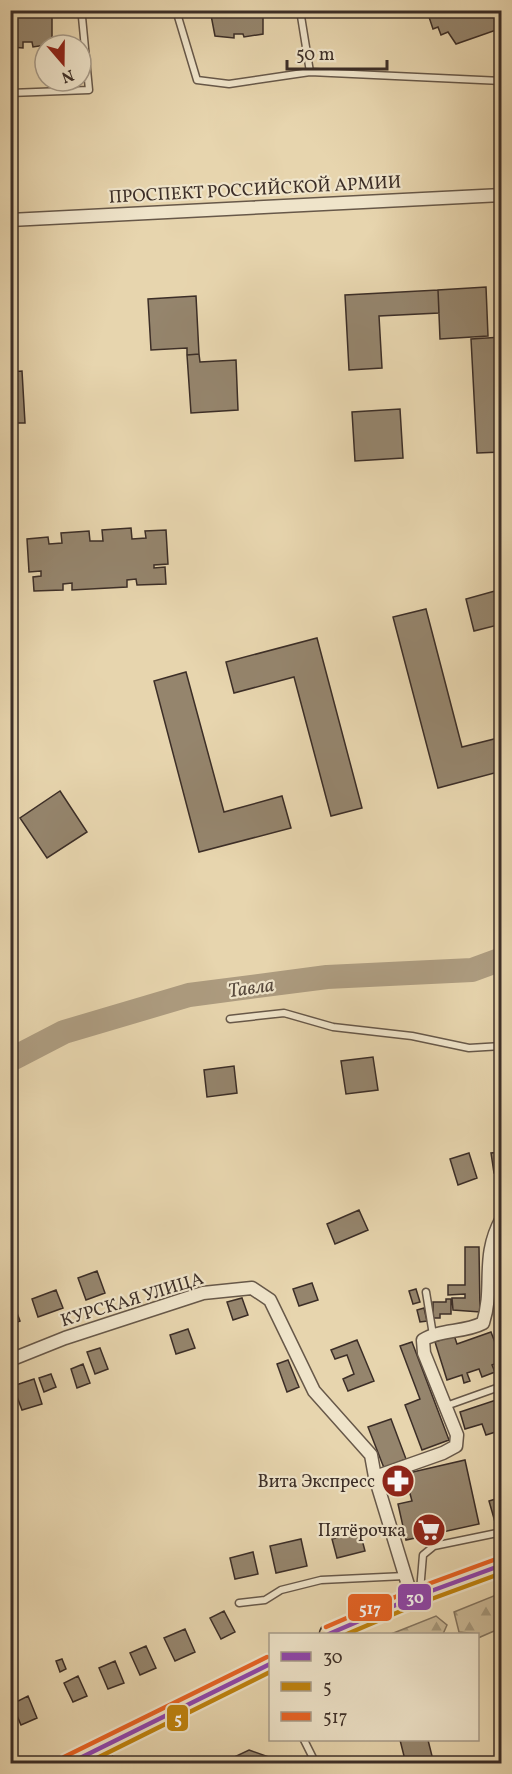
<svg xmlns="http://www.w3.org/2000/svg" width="512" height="1774" font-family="Vollkorn,serif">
<defs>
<pattern id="forest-firs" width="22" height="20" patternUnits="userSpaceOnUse" patternTransform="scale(1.5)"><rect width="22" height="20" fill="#cab997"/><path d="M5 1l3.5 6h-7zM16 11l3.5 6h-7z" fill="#a5977b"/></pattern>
</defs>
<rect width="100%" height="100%" fill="#e7d5ae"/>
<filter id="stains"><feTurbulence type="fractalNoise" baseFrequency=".00333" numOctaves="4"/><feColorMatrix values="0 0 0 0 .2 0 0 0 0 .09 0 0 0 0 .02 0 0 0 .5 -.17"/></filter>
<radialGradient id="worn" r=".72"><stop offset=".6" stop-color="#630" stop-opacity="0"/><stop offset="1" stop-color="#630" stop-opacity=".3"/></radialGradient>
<path fill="url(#forest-firs)" stroke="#83745f" stroke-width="1.5" d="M501 1593V1628L478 1638V1634L459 1632 454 1612Z
M436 1616 447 1625 443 1634H391Z"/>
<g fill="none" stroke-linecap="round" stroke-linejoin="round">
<path stroke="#ad9c80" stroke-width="24" d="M10 1060 64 1032 189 995 327 977 472 970 502 959"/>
</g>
<path fill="#95856d" stroke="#3c2e27" stroke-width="1.5" d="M10 10H52V44L33 47 32 42H23V48L11 47Z
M263 10V34L244 37 243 34H234V38L215 36 210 10Z
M448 10H502V28L456 44 448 32 441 35 438 27 433 29 429 17Z
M486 287 488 336 440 339 438 290Z
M438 290 439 313 379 316 382 368 349 370 345 295Z
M196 296 199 354 187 355V348L151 350 148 299Z
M502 337V452L477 453 471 339Z
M199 354 200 362 236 360 238 410 191 413 187 355Z
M22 371 25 423H10V372Z
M400 409 403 458 355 461 352 412Z
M131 528 132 539 146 538 145 531 166 530 168 564 154 565V568L165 567 166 584 137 585 136 579 127 580V587L72 590V583L63 584V590L34 591 33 577 41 576V571L29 572 27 539 48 537 49 544 62 543 61 533 89 531 90 541H103L102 530Z
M502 589V624L474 631 466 599Z
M426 609 462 747 502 737V771L438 788 393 617Z
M317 638 362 808 331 816 294 677 234 693 226 662Z
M186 672 224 812 282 796 291 828 199 852 154 681Z
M60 791 87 832 47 858 20 818Z
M373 1057 378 1090 346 1094 341 1061Z
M234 1066 237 1093 207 1097 204 1070Z
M502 1152V1172L494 1173 491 1153Z
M469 1153 477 1178 458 1185 450 1159Z
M359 1210 368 1230 335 1244 327 1224Z
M502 1246V1265H497L495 1247Z
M465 1247H479L480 1312 453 1310 452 1298H465V1294L448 1295V1285H465Z
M97 1271 105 1293 86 1300 78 1278Z
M312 1283 318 1300 299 1306 293 1289Z
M416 1289 420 1302 413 1304 409 1291Z
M56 1290 63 1308 38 1317 32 1299Z
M242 1298 248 1315 233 1320 227 1302Z
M446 1299H451V1314H440V1318H433V1302H446Z
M13 1302 20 1321 10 1325V1303Z
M424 1308 427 1321 420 1322 417 1310Z
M188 1329 195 1348 176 1354 170 1335Z
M491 1332 502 1361 492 1365 495 1372 482 1377 479 1369 467 1373 470 1381 464 1383 462 1375 447 1380 435 1342 454 1335 457 1344Z
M357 1340 374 1381 348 1391 343 1379 354 1374 347 1355 335 1359 331 1350Z
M412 1342 449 1440 422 1450 405 1405 420 1399 400 1346Z
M100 1348 108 1369 95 1374 87 1352Z
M288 1360 299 1387 287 1392 277 1364Z
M83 1364 90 1383 77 1388 71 1369Z
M51 1374 56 1387 44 1392 39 1378Z
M34 1379 42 1404 22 1410 13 1386Z
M502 1398V1430L486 1435 482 1424 465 1429 460 1412Z
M391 1419 406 1459 384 1468 368 1427Z
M465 1460 479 1524 406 1540 398 1504 412 1501 409 1490 395 1493 391 1477Z
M502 1497V1520L495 1522 489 1501Z
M360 1532 365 1551 337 1558 332 1539Z
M301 1539 307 1566 276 1573 270 1546Z
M253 1552 258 1574 235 1579 230 1558Z
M224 1611 235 1632 221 1639 210 1618Z
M185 1629 195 1652 175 1661 164 1638Z
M146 1646 156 1668 140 1675 130 1653Z
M62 1659 66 1669 60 1672 56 1661Z
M115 1661 124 1683 108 1689 99 1668Z
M78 1676 87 1696 73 1702 64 1683Z
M28 1696 37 1718 21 1725 12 1704Z
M400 1740H428L434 1764H406Z
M249 1750 269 1757 272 1764H228L230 1759Z"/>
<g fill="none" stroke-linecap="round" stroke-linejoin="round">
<defs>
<path id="lane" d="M176 10 197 80
M300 10 310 72
M197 80 229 84 310 72 502 81
M10 93 89 90 82 17 79 10
M230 1019 284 1013 333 1027 412 1036 469 1048 502 1046
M426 1292 433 1335
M446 1406 502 1386
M420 1591 423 1555 434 1546 502 1532
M239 1603 265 1600 281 1590 321 1580 405 1576
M304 1740 316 1764
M10 1748 14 1764
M105 1749 112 1764"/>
<path id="street" d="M10 220 502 195
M10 1360 65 1338 203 1293 252 1288 270 1300 314 1391 371 1455 375 1477 412 1598
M375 1477 443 1453 456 1446 457 1435 424 1353 423 1340C440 1329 464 1333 483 1323 495 1285 480 1258 502 1218"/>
<path id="primary" d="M329 1634 412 1598 502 1565
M67 1764 270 1664"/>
</defs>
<use href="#lane" stroke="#675849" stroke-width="9"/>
<use href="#street" stroke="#675849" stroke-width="15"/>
<use href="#primary" stroke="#3c2e27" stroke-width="21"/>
<use href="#lane" stroke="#efe4ca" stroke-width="6"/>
<use href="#street" stroke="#efe4ca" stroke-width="12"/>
<use href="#primary" stroke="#e7d5ae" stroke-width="18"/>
<defs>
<path id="bus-1" d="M329 1634 412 1598 502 1565
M68 1764 270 1664"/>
<path id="bus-2" d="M347 1634 415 1605 502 1573
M85 1764 270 1672"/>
<path id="bus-3" d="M326 1627 409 1591 499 1558
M64 1757 267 1657"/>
</defs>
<use href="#bus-1" stroke="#efe4ca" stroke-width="9"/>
<use href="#bus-2" stroke="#efe4ca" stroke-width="9"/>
<use href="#bus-3" stroke="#efe4ca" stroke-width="9"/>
<use href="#bus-1" stroke="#8e44ad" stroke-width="4.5"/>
<use href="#bus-2" stroke="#bf820c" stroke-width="4.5"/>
<use href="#bus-3" stroke="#e96222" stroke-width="4.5"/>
</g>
<defs>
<symbol id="pharmacy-disc" viewBox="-11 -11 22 22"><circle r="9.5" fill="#8f2418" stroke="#efe4ca"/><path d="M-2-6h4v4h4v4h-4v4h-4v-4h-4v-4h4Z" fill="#fff"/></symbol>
<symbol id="supermarket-disc" viewBox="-11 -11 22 22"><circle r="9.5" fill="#8f2418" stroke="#efe4ca"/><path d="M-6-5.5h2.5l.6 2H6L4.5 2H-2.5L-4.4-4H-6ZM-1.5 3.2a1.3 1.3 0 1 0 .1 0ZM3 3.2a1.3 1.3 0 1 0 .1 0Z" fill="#fff"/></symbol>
</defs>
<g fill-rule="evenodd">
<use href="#pharmacy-disc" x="379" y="1462" width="38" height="38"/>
<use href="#supermarket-disc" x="410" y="1511" width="38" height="38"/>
</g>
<g text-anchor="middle" stroke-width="4.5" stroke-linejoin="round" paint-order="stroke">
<g font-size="18" fill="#3c2e27" stroke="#efe4ca">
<text transform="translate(255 189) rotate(-3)" y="6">ПРОСПЕКТ РОССИЙСКОЙ АРМИИ</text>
<text transform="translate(132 1299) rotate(-17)" y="6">КУРСКАЯ УЛИЦА</text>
</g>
<g font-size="18" fill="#3c2e27" stroke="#efe4ca" text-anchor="end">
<text x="375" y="1487">Вита Экспресс</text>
<text x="406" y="1536">Пятёрочка</text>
</g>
<g font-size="20" font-style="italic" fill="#584a3d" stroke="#efe4ca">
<text transform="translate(251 987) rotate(-8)" y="7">Тавла</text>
</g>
</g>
<g stroke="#efe4ca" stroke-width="2">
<rect x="397" y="1583" width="35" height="28" rx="6" fill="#8e44ad"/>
<rect x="347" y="1593" width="46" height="29" rx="6" fill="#e96222"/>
<rect x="166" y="1704" width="23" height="28" rx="6" fill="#bf820c"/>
</g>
<g font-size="16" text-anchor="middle" font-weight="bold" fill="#fff">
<text x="415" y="1603">30</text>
<text x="370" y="1614">517</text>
<text x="178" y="1724">5</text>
</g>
<rect width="512" height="1774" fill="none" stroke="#e7d5ae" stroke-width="36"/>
<rect x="12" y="12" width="488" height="1750" fill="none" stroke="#3c2e27" stroke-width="3"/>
<rect x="18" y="18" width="476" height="1738" fill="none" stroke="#3c2e27" stroke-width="1.5"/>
<rect x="269" y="1633" width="210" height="108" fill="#efe4ca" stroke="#a79b89" stroke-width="1.5"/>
<rect x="281" y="1652" width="30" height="9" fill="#8e44ad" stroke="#a79b89" stroke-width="1.5"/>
<text x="323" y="1663" font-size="18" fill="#3c2e27">30</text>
<rect x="281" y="1682" width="30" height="9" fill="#bf820c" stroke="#a79b89" stroke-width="1.5"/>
<text x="323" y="1693" font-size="18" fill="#3c2e27">5</text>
<rect x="281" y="1712" width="30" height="9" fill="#e96222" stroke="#a79b89" stroke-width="1.5"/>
<text x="323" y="1723" font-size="18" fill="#3c2e27">517</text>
<g transform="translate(63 63) rotate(160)"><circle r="28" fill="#efe4ca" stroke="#a79b89" stroke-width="1.5"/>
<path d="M0-4.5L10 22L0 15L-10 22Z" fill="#8f2418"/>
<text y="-9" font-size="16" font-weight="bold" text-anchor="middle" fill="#3c2e27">N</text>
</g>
<path d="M287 60v9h100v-9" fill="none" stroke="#3c2e27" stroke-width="3"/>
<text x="296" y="60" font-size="18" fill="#3c2e27" stroke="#efe4ca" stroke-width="4.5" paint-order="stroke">50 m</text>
<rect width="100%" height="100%" filter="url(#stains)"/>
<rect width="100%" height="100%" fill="url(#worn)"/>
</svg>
